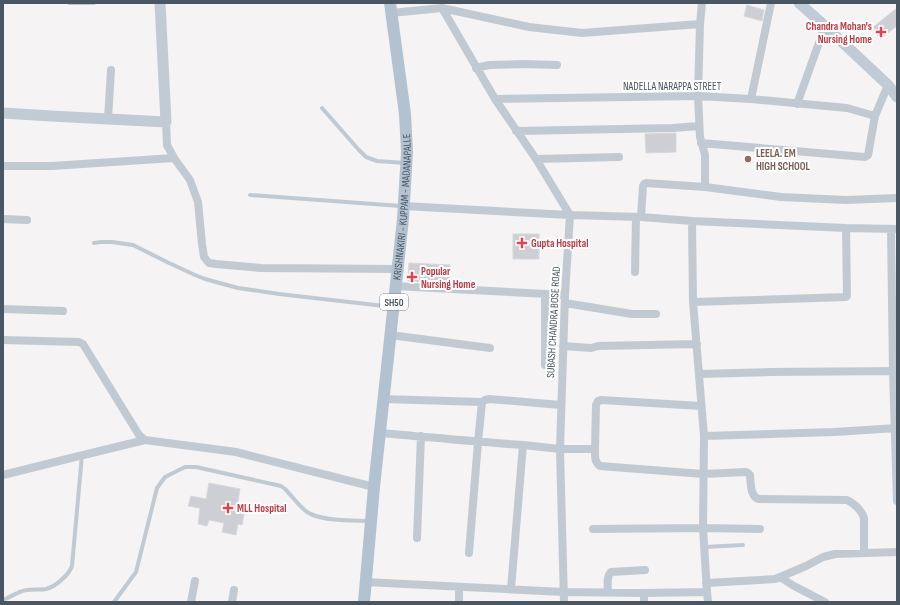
<svg xmlns="http://www.w3.org/2000/svg" width="900" height="605" font-family="'Sofia Sans Condensed',sans-serif">
<rect width="100%" height="100%" fill="#f5f3f3"/>
<path fill="#cdcfd5" stroke="#d7d9de" d="M747 5 764 10 762 21 744 16Z
M897 8V26L880 39 872 28Z
M676 133V152L646 153 645 134Z
M513 234H539V259H513Z
M409 263 450 265 449 283 408 281Z
M209 483 240 489 236 513 244 514 242 525 238 524 236 535 222 532 224 523 209 520 207 526 198 524 200 508 188 506 191 496 206 499Z"/>
<g fill="none" stroke-linecap="round" stroke-linejoin="round">
<path stroke="#c1cad2" stroke-width="4" d="M69 3H94
M322 108 358 149 366 157 377 161 405 163
M250 195 401 206
M94 243 101 242H112L133 245 169 263 195 275 205 279 238 288 279 294 393 307
M704 547 743 545
M3 600C11 597 18 591 27 590 33 589 40 590 46 589 55 587 69 575 72 566L82 455
M114 602 136 572 157 488 165 477 185 467H196L281 486 285 489C292 496 299 506 307 512 320 521 353 521 369 521"/>
<path stroke="#c1cad2" stroke-width="8" d="M702 3 700 24 698 96 700 137 705 155V187
M442 8 495 99 536 159 570 215 565 295 560 449 564 602
M391 13 442 8 529 27 582 33 700 24
M476 68 489 65 523 64 557 65
M495 99 698 96 751 99 771 3
M751 99 847 108 875 116 888 85
M797 104 825 26
M108 119 111 70
M166 122 167 145 174 158 190 180 198 202 202 244 204 257 209 263 216 264 261 268 397 269
M516 131 673 128 699 126
M701 143 865 157 868 155 875 116
M536 159 619 157
M3 166H52L174 158
M403 206 570 215 641 217 692 221 846 228 897 229
M641 217 643 186 644 184 646 183 705 187 781 197 846 200 897 198
M3 219 27 220
M891 229 893 372 897 501
M635 272 636 217
M395 286 565 295
M693 302 846 297 847 296 846 228
M565 303 632 314H656
M3 309 63 311
M390 335 490 348
M3 340 79 342 83 344 139 435 145 440 236 452 374 487
M563 346 591 348 598 346 697 344
M545 365V294
M699 374 770 372 897 371
M383 399 482 402
M380 433C428 437 475 442 523 445L511 589
M704 436 834 432 897 428
M523 445 560 449H595C595 455 594 462 600 466L703 474 746 472 748 473 750 475C751 484 750 495 758 499L847 500C855 504 861 509 864 518V553
M595 449 596 405 598 401 601 400 701 406
M3 475 67 459 145 440
M593 529 703 528 760 529
M417 538 421 436
M469 553 478 442 482 402 485 400 489 399 561 405
M780 577 794 586 825 602
M365 582 564 592 644 593 707 592 703 528 704 436 693 302 692 221
M706 583 775 579 780 577 806 566 823 557 835 554 897 552
M459 587V602
M608 592C608 586 606 577 611 572L645 570
M707 592 708 602
M644 593V602
M191 602 195 581
M232 602 234 590"/>
<path stroke="#c1cbd6" stroke-width="11" d="M799 3 825 26 888 85 897 97
M3 113 51 116 166 122 160 3"/>
<path stroke="#b3c2d1" stroke-width="12" id="s1" d="M364 602 374 487 403 219 407 152 405 114 390 3"/>
</g>
<g fill="#e0444e" stroke="#fff" stroke-width="1.5">
<path d="M879 26h4v4h4v4h-4v4h-4v-4h-4v-4h4z"/>
<path d="M520 237h4v4h4v4h-4v4h-4v-4h-4v-4h4z"/>
<path d="M410 271h4v4h4v4h-4v4h-4v-4h-4v-4h4z"/>
<path d="M226 502h4v4h4v4h-4v4h-4v-4h-4v-4h4z"/>
</g>
<circle fill="#8d6e63" stroke="#fff" stroke-width="1.5" cx="748" cy="159" r="4"/>
<g text-anchor="middle" stroke-width="4" stroke-linejoin="round" paint-order="stroke">
<rect fill="#fff" stroke="#808990" stroke-width="1" x="380" y="294" width="28" height="16" rx="3"/>
<g font-size="10" font-weight="bold" fill="#4a5661">
<text x="394" y="306">SH50</text>
</g>
<g font-size="11" font-weight="bold" fill="#be3a42" stroke="#fff" text-anchor="start">
<text x="872" y="30" text-anchor="end">Chandra Mohan's<tspan x="872" dy="13">Nursing Home</tspan></text>
<text x="531" y="247">Gupta Hospital</text>
<text x="421" y="275">Popular<tspan x="421" dy="13">Nursing Home</tspan></text>
<text x="237" y="512">MLL Hospital</text>
</g>
<g font-size="11" fill="#4a5661" stroke="#fff">
<text x="672" y="90">NADELLA NARAPPA STREET</text>
<text dy="4" stroke="none"><textPath href="#s1" startOffset="397">KRISHNAKIRI - KUPPAM - MADANAPALLE</textPath></text>
<text transform="translate(553 322) rotate(-87)" y="4">SUBASH CHANDRA BOSE ROAD</text>
</g>
<g font-size="11" font-weight="bold" fill="#785e54" stroke="#fff" text-anchor="start">
<text x="756" y="157">LEELA. EM<tspan x="756" dy="13">HIGH SCHOOL</tspan></text>
</g>
</g>
<rect width="900" height="605" fill="none" stroke="#4a5661" stroke-width="8"/>
</svg>
